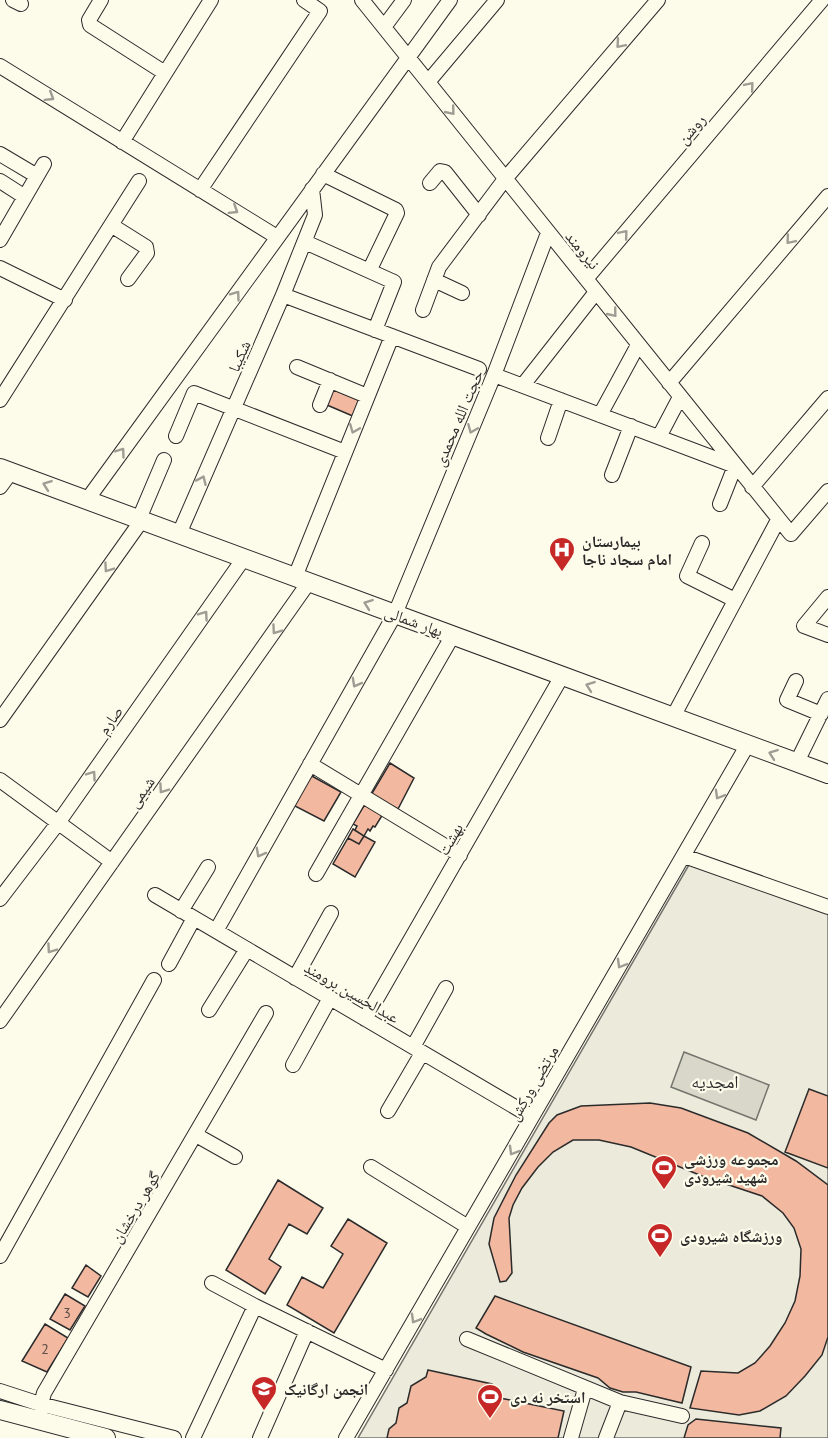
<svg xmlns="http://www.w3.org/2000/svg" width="828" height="1438" font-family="'PT Sans','Noto Naskh Arabic',sans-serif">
<rect width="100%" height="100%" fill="#fdfbea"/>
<path fill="#ecebdb" stroke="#74746e" stroke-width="1.5" d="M690 863 828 912V1438H358Z"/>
<path fill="#d8d7c9" stroke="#74746e" stroke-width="1.5" d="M684 1052 769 1085 756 1120 671 1087Z"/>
<path fill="#f2b8a0" stroke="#2b2b2b" stroke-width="1.5" d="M335 385 364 396 355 417 327 405Z
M390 763 414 778 398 809 371 795Z
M310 775 341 792 324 821 293 805Z
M365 804 383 814 375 827 373 826 370 831 368 829 364 836 355 830 357 826 353 824Z
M353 829 364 836 359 844 348 838Z
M364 836 375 842 355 877 333 864 348 838 359 844Z
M809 1089 828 1096V1168L785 1152Z
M650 1103 681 1108 748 1133 796 1161 828 1185V1337L822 1355 805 1376 786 1396 760 1411 739 1415 690 1408 701 1371 738 1373 755 1363 770 1346 785 1323 795 1301 800 1276 801 1249 794 1228 783 1213 762 1196 702 1176 631 1147 599 1140H573L553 1152 538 1167 522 1188 513 1205 509 1218 512 1273 506 1281 500 1282 489 1244 494 1218 516 1175 549 1123 557 1115 581 1106Z
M278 1180 323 1208 307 1234 289 1224 269 1259 281 1267 265 1294 226 1270Z
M348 1219 387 1243 334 1333 287 1305 302 1277 323 1288 343 1254 331 1246Z
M86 1265 101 1276 88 1297 72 1288Z
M65 1294 85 1306 70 1330 50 1319Z
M495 1296 691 1367 682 1403 636 1392H623L610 1388 598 1378 523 1352 486 1334 476 1328Z
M45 1324 68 1338 47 1372 22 1361Z
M428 1370 492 1384 500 1398 564 1411 558 1438H387L389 1429 396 1423 399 1408 407 1403 411 1386 426 1377Z
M696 1419 781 1428 780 1438H684L688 1425Z"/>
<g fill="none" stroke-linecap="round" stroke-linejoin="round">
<defs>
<path id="minor" d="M13 0 21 4
M101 0 89 20 90 25 165 73
M362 0 791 534 828 491
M384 27 404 0
M0 66 277 237
M428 82 497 0
M122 142 211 0
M0 154 37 176
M323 174 396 210 397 213 372 265
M0 181 25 197
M430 183 440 171 445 172 479 215
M200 190 320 11 304 0
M111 225 146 247 147 253 128 279
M0 240 44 164
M305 242 394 282 375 330
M0 268 65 300
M586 279 822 0
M434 280 462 293
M283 295 479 369
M423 310 439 267 505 179 658 0
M297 367 367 396
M494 375 735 466 720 504
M669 383 828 196
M523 385 596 292
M0 400 139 181
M320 405 330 380
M600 415 638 345
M176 436 194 393 345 452
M659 437 680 397
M548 438 561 400
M612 475 631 426
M0 487 11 472
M752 487 828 398
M87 500 450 0
M139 519 164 460
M179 534 283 295 315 215 312 189
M702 543 687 576 735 600
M295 577 392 336
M828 597 804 626 828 635
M796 681 787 700 821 714
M673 717 778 520
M0 720 142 520
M797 762 828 699
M310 764 460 855
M0 780 112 862
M684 856 828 907
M316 874 453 635
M155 895 532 1117
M0 899 58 823 244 558
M181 911 208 867
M216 931 395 614 494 375 548 233
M169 964 194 918
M295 978 331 913
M209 1010 247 949
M365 1019 562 676
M0 1021 309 582
M413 1047 446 988
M293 1065 330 998
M388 1111 422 1053
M196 1135 235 1157
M371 1167 468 1227
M0 1256 154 980
M212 1283 255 1306 386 1370
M467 1339 620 1402 682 1416
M0 1391 40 1404 174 1438
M37 1420 44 1393 266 1013
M193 1438 255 1306
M260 1438 307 1331
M346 1438 748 744
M571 1438 585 1389
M606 1438 620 1402"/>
<path id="major" d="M0 468 828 774
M0 1410 106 1438"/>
</defs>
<use href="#minor" stroke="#2b2b2b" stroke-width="16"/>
<use href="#major" stroke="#2b2b2b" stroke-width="20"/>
<use href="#minor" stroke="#fdfbea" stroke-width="14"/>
<use href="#major" stroke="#fdfbea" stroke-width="18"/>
</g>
<defs><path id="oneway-chevron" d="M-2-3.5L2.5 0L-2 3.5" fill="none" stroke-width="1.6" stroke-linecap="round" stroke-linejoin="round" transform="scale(1.5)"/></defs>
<g stroke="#9e9d94">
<use href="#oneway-chevron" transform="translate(620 44) rotate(131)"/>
<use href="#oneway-chevron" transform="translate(750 86) rotate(-50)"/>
<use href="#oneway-chevron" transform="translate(50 97) rotate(32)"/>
<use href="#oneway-chevron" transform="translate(451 111) rotate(51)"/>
<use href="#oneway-chevron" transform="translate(234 210) rotate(32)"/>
<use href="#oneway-chevron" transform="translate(624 234) rotate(-50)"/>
<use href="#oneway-chevron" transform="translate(790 240) rotate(130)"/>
<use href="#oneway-chevron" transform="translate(236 295) rotate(-54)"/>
<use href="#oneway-chevron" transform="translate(613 313) rotate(51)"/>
<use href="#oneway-chevron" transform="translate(354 429) rotate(112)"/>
<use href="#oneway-chevron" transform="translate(472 429) rotate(113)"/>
<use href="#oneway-chevron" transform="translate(121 452) rotate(-54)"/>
<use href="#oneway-chevron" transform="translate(202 480) rotate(-66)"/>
<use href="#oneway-chevron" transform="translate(47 485) rotate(-160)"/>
<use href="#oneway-chevron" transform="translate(108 568) rotate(125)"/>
<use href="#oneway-chevron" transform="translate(368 604) rotate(-160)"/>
<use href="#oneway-chevron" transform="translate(204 615) rotate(-55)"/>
<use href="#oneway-chevron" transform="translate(276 630) rotate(125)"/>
<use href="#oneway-chevron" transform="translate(356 683) rotate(119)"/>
<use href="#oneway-chevron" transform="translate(590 686) rotate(-160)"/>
<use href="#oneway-chevron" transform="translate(773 754) rotate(-160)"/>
<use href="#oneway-chevron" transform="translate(92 775) rotate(-55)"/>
<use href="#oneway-chevron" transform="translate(163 789) rotate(125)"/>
<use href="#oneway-chevron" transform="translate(719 795) rotate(120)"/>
<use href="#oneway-chevron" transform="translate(260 853) rotate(119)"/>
<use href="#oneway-chevron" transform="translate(51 949) rotate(125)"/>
<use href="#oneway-chevron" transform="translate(621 964) rotate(120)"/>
<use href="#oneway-chevron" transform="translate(513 1151) rotate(120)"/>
<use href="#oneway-chevron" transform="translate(415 1319) rotate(120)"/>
</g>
<defs>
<symbol id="hospital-pin" viewBox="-11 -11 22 30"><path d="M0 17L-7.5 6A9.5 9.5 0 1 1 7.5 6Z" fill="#c62828" stroke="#fdfbea"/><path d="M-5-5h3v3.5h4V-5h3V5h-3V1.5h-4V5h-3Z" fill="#fff"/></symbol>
<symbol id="stadium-pin" viewBox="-11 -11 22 30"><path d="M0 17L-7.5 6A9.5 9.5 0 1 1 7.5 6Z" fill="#c62828" stroke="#fdfbea"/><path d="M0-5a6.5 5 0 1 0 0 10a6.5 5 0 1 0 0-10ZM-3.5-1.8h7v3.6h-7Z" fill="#fff"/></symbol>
<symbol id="university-pin" viewBox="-11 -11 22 30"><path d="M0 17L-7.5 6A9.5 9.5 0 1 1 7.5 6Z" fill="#c62828" stroke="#fdfbea"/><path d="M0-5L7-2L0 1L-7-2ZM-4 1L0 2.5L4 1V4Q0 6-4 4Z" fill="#fff"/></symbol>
</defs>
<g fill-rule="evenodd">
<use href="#hospital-pin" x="547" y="535" width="30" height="40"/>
<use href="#stadium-pin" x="649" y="1153" width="30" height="40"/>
<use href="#stadium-pin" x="645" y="1221" width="30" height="40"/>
<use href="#university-pin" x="249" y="1374" width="30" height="40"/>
<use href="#stadium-pin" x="475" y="1382" width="30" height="40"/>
</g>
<g text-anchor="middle" stroke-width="4.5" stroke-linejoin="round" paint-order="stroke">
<g font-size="14" fill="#5d4e48">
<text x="67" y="1318">3</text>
<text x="45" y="1354">2</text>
</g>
<g font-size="16" fill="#2b2b2b" stroke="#fdfbea">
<text transform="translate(691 129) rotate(-50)" y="6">روشن</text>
<text transform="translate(583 250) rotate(51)" y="6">نیرومند</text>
<text transform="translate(239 356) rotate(-66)" y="6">شکیبا</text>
<text transform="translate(458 418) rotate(-67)" y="6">حجت الله محمدی</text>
<text transform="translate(414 621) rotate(20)" y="6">بهار شمالی</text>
<text transform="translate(110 720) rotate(-55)" y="6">صارم</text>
<text transform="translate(141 792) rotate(-55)" y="6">شیمی</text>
<text transform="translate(450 839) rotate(-60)" y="6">بهشت</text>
<text transform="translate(352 992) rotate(30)" y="6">عبدالحسین برومند</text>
<text transform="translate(533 1083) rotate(-60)" y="6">مرتضی ورکش</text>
<text transform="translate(135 1207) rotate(-59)" y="6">گوهر درخشان</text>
</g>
<g font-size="16" font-weight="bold" fill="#2b2b2b" stroke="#fdfbea" text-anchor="start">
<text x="582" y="547">بیمارستان<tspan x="582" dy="18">امام سجاد ناجا</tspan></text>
<text x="684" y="1165">مجموعه ورزشی<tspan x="684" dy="18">شهید شیرودی</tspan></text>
<text x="680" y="1242">ورزشگاه شیرودی</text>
<text x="284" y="1395">انجمن ارگانیک</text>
<text x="510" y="1403">استخر نه دی</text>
</g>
<g font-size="18" fill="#2b2b2b" stroke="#fdfbea">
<text x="715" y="1088">امجدیه</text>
</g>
</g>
</svg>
